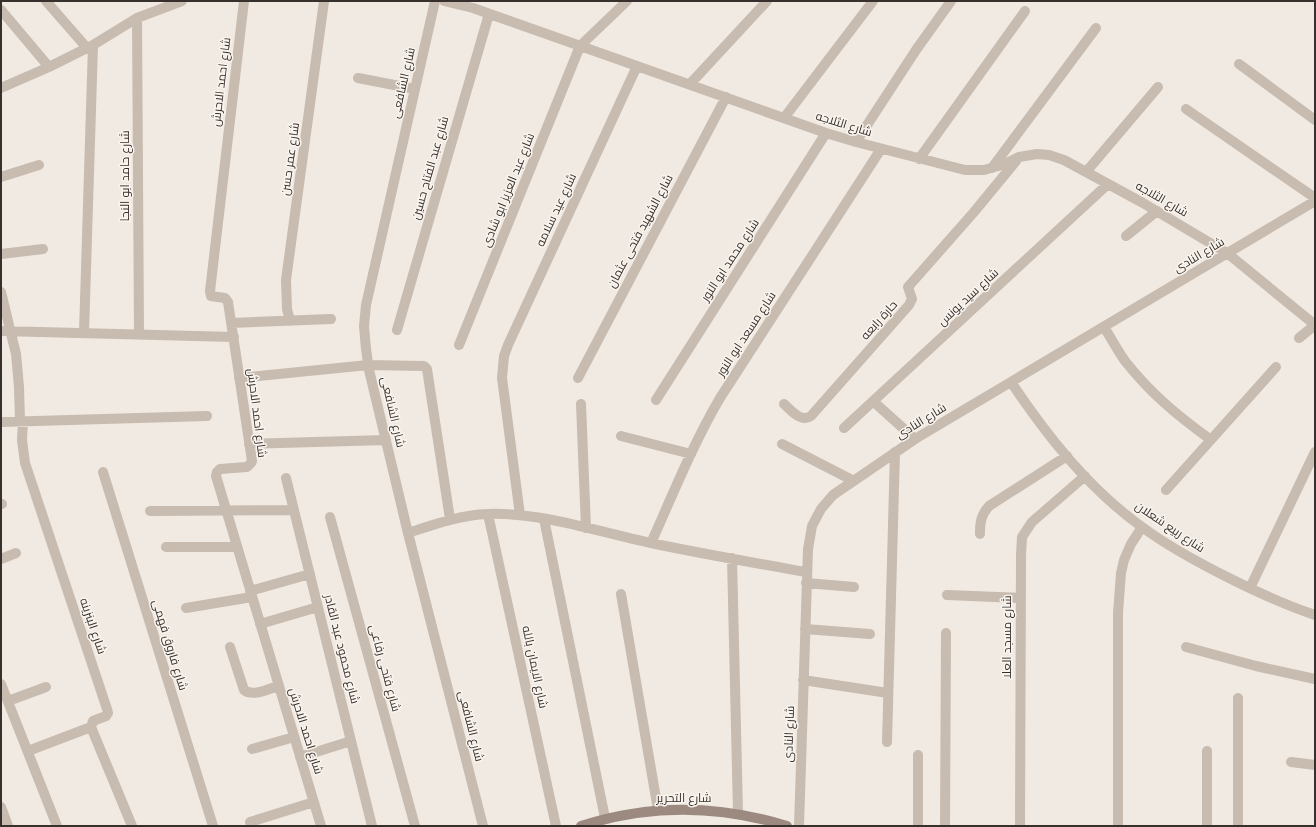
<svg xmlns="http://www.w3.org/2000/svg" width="1316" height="827" font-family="Mulish,Cairo,sans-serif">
<rect width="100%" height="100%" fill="#f1eae2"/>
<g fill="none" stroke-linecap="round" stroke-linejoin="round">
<path stroke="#c8bbaf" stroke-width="10" d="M46 1 87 48
M244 1 210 291 211 296 225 298 228 302 252 461 251 463 247 467 220 469 217 472 216 476 321 826
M435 1 366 305 364 326 366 349 369 370 408 533 483 826
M444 1 473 8 826 133 856 142 965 170H984L1005 164 1019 157 1037 154 1049 155 1064 160 1143 203 1227 253 1315 325
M1 10 49 67
M137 18 139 334
M1239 64 1315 120
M358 78 415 89
M690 84 767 1
M1 88 49 67 93 45 137 18 182 1
M1186 109 1315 198
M784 118 873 1
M856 142 916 50 951 1
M919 159 1025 11
M992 168 1096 28
M1086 172 1158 87
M1 177 39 165
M1126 236 1157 211
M1 254 43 249
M1 292 16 354 19 387 20 421
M290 321 287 309 286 280 324 1
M231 323 331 319
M1104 327C1111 338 1117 350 1125 361 1151 394 1178 416 1211 440
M397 330 489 14
M1 331 234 337
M84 333 93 45
M1299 338 1315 325
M459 345 580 46 627 1
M239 378 368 365 424 366 427 369 450 519
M578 378 726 97
M1011 382C1047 436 1089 489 1142 527 1169 547 1199 563 1229 578 1257 592 1285 605 1315 615
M656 400 826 133
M874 402 915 439
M581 404 586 528
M784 404C791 410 801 423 811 416L909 305 912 299 908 287 974 212 1016 161
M23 421 22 440 25 463 107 709 108 713 106 716 93 721 91 727 132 826
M1 422 207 416
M844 428 1108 184
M621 436 691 454
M249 444 386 440
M782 444 854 481
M103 472 213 826
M286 478 372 826
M1166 490 1276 367
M1 504H2
M150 511 294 510
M488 514 556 826
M520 515 502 378 504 356 508 345 637 66
M330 517 415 826
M544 519 605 818
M408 533C435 524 460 515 488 514 542 512 598 532 651 543 703 554 755 563 806 572
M980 534C980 522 981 515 989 506L1067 456
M651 543C673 494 693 444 720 398L881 149
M166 547H237
M732 558 738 813
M1 559 16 553
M806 583 854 587
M1250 588 1315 452
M250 591 310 574
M621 594 658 810
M947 595 1021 598
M186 608 252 597
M260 624 318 607
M805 629 870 634
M230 647 244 690C253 697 268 689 278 686
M1186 647 1256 666 1315 679
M803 680 888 693
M1 684 57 826
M1238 698V826
M8 701 46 687
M887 742 895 452
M252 749 294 737
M28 751 91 727
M1207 751V826
M300 757 351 741
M1291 762 1315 765
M1 807 8 826
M250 822 314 802
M799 826 808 549 812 526 821 509 833 495 915 439 1315 201
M918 826V755
M945 826 946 633
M1020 826 1021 555 1022 537 1032 522 1085 476
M1118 826V613L1121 573 1124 560 1131 544 1142 527"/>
<path stroke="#9c8a80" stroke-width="10" d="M581 826C649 804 719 805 787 826"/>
</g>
<g text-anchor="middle" stroke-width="3" stroke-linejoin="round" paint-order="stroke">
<g font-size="12" fill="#38302c" stroke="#f9f4ee">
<text transform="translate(221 82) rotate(-83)" y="4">شارع احمد الاحرش</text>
<text transform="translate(403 83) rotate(-77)" y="4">شارع الشافعى</text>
<text transform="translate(844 124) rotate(17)" y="4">شارع الثلاجه</text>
<text transform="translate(290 159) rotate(-82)" y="4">شارع عمر حسن</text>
<text transform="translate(430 168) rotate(-74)" y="4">شارع عبد الفتاح حسين</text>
<text transform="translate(125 176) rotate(-90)" y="4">شارع حامد ابو النجا</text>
<text transform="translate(508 190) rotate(-68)" y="4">شارع عبد العزيز ابو شادى</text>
<text transform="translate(1162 199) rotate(30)" y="4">شارع الثلاجه</text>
<text transform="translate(556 210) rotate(-65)" y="4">شارع عيد سلامه</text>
<text transform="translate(640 231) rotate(-62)" y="4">شارع الشهيد فتحى عثمان</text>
<text transform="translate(1199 255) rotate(-31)" y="4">شارع النادى</text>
<text transform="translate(730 260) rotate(-57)" y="4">شارع محمد ابو النور</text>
<text transform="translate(968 297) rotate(-43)" y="4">شارع سيد يونس</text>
<text transform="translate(879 320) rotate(-48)" y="4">حارة رابعه</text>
<text transform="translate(746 334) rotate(-57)" y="4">شارع مسعد ابو النور</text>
<text transform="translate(393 412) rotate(77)" y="4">شارع الشافعى</text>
<text transform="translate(257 413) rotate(83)" y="4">شارع احمد الاحرش</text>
<text transform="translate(921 421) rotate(-32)" y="4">شارع النادى</text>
<text transform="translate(1170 527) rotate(34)" y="4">شارع ربيع شعلان</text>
<text transform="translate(93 626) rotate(71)" y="4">شارع البنزينه</text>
<text transform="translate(1007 637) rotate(-90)" y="4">شارع مسجد العلا</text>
<text transform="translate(170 645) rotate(73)" y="4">شارع فاروق فهمى</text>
<text transform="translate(342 649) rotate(76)" y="4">شارع محمود عبد القادر</text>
<text transform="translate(535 667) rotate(78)" y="4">شارع الايمان بالله</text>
<text transform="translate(385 668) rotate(75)" y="4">شارع فتحى رفاعى</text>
<text transform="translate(471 726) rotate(76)" y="4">شارع الشافعى</text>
<text transform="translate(306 731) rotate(73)" y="4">شارع احمد الاحرش</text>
<text transform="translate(789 734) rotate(-88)" y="4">شارع النادى</text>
<text x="684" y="802">شارع التحرير</text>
</g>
</g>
<rect width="1316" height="827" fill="none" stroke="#38302c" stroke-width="4"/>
</svg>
